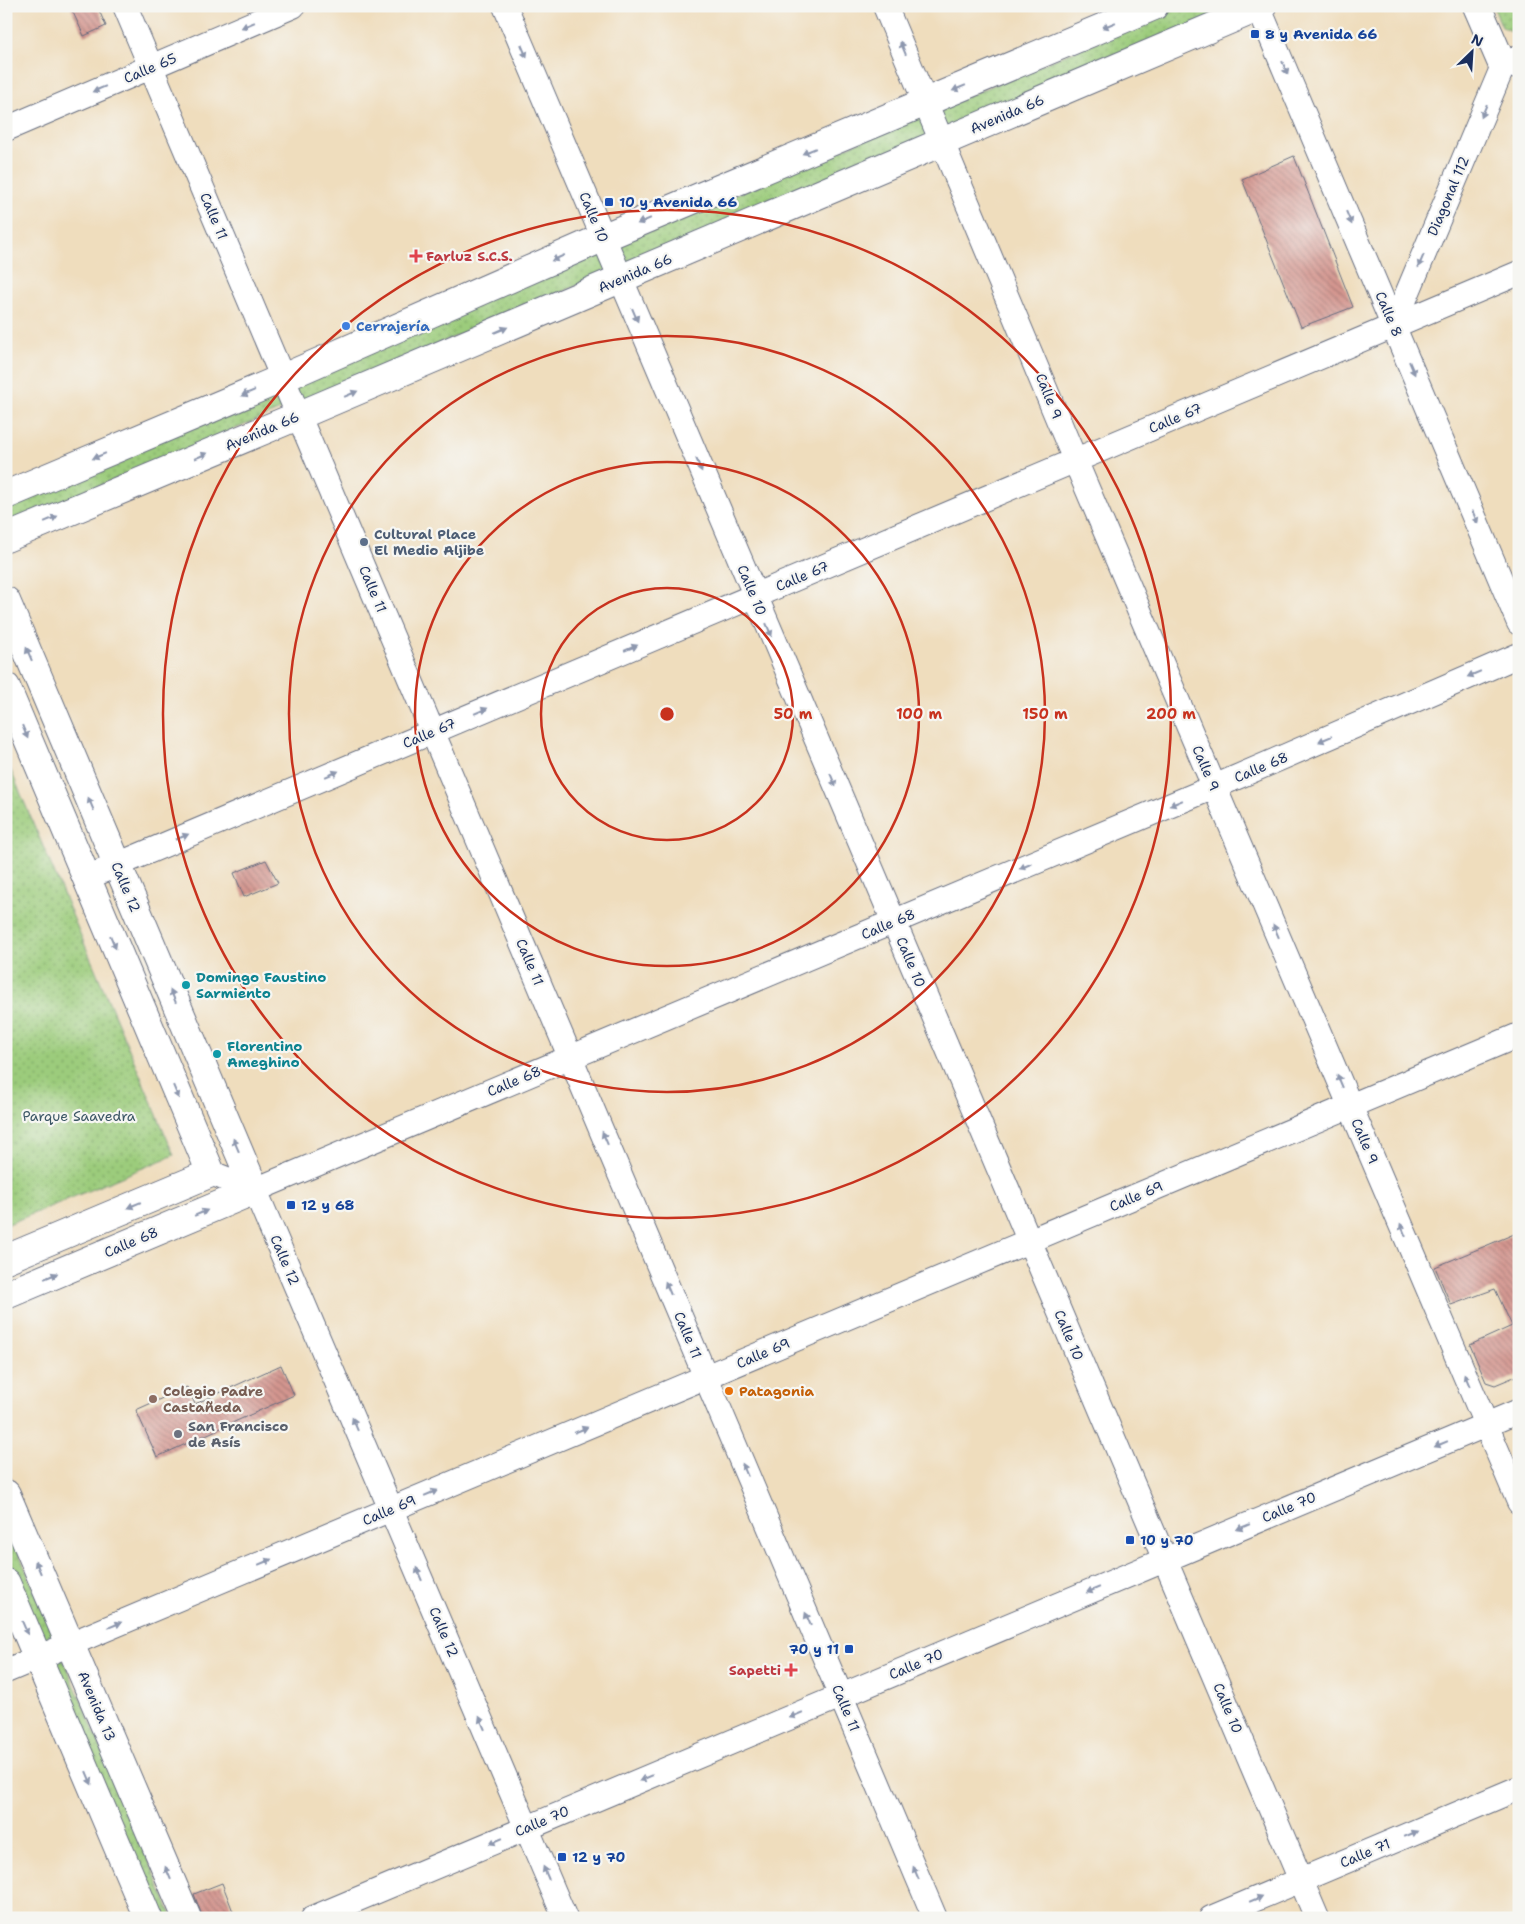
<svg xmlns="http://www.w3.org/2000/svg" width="1525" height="1924" font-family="'Shantell Sans',sans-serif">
<defs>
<pattern id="green-dots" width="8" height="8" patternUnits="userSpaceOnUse" patternTransform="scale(1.25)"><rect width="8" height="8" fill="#9ccc7b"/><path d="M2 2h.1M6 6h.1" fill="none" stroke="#7ea668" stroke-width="1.8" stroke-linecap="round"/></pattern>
<pattern id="building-back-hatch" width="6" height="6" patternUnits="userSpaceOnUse" patternTransform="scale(1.25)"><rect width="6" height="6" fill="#d4968f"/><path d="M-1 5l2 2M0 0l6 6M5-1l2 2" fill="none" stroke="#ab7b78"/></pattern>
</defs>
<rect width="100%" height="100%" fill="#f6f6f2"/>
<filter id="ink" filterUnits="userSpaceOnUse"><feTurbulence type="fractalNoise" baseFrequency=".02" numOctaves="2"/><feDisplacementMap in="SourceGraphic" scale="10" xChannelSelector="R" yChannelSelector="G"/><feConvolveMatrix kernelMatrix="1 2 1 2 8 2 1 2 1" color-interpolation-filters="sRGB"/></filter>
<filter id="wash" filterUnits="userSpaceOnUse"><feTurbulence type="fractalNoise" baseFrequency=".0096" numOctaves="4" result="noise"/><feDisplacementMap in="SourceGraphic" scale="20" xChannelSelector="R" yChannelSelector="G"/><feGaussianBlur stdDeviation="1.12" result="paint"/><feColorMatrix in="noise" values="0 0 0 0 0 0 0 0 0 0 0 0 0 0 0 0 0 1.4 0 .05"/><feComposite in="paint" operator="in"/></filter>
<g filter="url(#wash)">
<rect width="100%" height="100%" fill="#efddbd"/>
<path fill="url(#green-dots)" stroke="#5c7e6c" d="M1181 6H1243L11 523 6 521V503Z
M1493 6H1519V35L1502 27Z
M6 759 174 1155 6 1225Z
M6 1523 173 1918H157L6 1564Z"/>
<g id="blocks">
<path fill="url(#building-back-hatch)" d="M70 6H97L106 26 84 36Z
M1294 156 1353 307 1301 327 1242 179Z
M266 860 278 883 244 897 234 873Z
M1519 1232V1375L1495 1385 1486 1382 1470 1345 1512 1326 1495 1289 1451 1305 1435 1267Z
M281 1365 294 1395 157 1457 136 1410 187 1387 195 1404Z
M222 1883 234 1914 224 1918 202 1916 194 1894Z"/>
</g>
</g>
<g filter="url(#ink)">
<use href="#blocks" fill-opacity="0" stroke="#656c7f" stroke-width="1"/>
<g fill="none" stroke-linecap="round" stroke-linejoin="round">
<defs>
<path id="minor" d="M125 6 935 1918
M505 6 1317 1918
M885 6 1075 460 1519 1502
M1258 6 1519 623
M6 129 293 6
M1394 325 1503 66
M86 878 1519 273
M211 1173 255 1190 1214 787 1519 655
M255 1190 565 1918
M6 1671 1519 1035
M313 1918 1519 1411
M1211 1918 1519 1788"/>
<path id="major" d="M1477 6 1503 66 1519 60
M6 495 283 378 602 238 1154 6
M6 538 300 415 1262 6
M6 601 255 1190 6 1295
M6 687 211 1173 6 1259
M6 1494 187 1918
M6 1583 148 1918"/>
</defs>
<use href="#minor" stroke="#656c7f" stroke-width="26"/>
<use href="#major" stroke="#656c7f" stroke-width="30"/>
<use href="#minor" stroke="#fff" stroke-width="24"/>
<use href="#major" stroke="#fff" stroke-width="28"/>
</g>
<defs><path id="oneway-solid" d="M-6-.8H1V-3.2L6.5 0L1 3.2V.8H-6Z" transform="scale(1.25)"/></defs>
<g fill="#8d97ae">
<use href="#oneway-solid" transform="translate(248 25) rotate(157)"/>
<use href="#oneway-solid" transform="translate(1109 25) rotate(157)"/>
<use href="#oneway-solid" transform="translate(903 48) rotate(-113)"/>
<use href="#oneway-solid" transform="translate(524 51) rotate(67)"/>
<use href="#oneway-solid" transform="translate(1285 68) rotate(67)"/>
<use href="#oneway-solid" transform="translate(959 88) rotate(157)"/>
<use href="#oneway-solid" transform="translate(99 89) rotate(157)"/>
<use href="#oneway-solid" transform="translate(1484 111) rotate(113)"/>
<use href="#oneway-solid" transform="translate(809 151) rotate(157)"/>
<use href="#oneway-solid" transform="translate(1349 218) rotate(67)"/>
<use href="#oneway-solid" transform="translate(644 221) rotate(157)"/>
<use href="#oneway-solid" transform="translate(558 258) rotate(156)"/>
<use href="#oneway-solid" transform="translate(1421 261) rotate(113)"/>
<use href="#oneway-solid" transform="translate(635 315) rotate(67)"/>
<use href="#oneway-solid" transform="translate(501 330) rotate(-23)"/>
<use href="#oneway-solid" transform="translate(1412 368) rotate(67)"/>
<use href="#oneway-solid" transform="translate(248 393) rotate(157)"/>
<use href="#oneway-solid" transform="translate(351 394) rotate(-23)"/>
<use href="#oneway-solid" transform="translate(99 456) rotate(157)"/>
<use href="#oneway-solid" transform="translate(201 456) rotate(-23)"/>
<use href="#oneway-solid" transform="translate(699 465) rotate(67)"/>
<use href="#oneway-solid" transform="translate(1475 517) rotate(67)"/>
<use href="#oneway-solid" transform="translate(51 519) rotate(-23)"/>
<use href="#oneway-solid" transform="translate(769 630) rotate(67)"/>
<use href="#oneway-solid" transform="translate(631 648) rotate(-23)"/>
<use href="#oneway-solid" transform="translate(29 654) rotate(-113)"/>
<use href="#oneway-solid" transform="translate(1474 674) rotate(157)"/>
<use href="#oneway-solid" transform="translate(481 711) rotate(-23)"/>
<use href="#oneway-solid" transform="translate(25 732) rotate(67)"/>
<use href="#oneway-solid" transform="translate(1325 739) rotate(157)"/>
<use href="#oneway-solid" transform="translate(332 774) rotate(-23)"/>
<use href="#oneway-solid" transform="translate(833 780) rotate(67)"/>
<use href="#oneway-solid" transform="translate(1176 803) rotate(157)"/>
<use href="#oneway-solid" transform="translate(91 804) rotate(-113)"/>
<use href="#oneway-solid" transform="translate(182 837) rotate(-23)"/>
<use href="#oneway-solid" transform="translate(1026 866) rotate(157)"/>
<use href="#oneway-solid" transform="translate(1276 931) rotate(-113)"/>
<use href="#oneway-solid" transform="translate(113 942) rotate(67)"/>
<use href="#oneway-solid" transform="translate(173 996) rotate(-113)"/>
<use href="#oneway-solid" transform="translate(1340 1081) rotate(-113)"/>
<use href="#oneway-solid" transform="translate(176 1092) rotate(67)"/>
<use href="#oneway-solid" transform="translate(605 1138) rotate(-113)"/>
<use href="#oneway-solid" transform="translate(236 1145) rotate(-113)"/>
<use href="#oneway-solid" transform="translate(134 1205) rotate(157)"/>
<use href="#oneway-solid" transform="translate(201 1213) rotate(-23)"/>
<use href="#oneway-solid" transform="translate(1403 1230) rotate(-113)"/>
<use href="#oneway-solid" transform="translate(51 1276) rotate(-23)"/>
<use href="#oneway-solid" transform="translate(668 1288) rotate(-113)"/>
<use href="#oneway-solid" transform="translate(1467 1380) rotate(-113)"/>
<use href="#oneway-solid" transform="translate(355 1424) rotate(-113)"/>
<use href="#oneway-solid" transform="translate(581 1430) rotate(-23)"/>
<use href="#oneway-solid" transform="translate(1441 1444) rotate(157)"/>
<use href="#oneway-solid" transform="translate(745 1470) rotate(-113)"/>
<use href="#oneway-solid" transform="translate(431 1493) rotate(-23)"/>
<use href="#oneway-solid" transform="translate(1243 1527) rotate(157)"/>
<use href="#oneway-solid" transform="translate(265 1562) rotate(-23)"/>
<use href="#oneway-solid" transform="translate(38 1567) rotate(-113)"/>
<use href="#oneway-solid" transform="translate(419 1574) rotate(-113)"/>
<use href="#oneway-solid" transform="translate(1093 1590) rotate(157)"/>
<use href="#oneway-solid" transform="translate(808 1619) rotate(-113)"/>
<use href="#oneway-solid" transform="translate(115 1625) rotate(-23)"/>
<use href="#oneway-solid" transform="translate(25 1628) rotate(67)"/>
<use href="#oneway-solid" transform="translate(796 1715) rotate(157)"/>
<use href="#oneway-solid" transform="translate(482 1723) rotate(-113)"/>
<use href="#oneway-solid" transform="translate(89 1778) rotate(67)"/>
<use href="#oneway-solid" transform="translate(646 1778) rotate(157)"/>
<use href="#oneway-solid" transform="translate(1411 1834) rotate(-23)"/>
<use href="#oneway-solid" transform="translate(496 1841) rotate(157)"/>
<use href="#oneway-solid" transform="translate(168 1873) rotate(-113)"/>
<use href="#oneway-solid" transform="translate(546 1873) rotate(-113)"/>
<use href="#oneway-solid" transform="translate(916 1873) rotate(-113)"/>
<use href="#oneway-solid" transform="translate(1256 1899) rotate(-23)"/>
</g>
</g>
<g fill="none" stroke="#c8321e" stroke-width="2.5">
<circle cx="667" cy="714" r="126"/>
<circle cx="667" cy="714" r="252"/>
<circle cx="667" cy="714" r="378"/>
<circle cx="667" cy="714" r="504"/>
</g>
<g fill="#1a4fb4" stroke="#f6f6f2" stroke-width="2">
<rect x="1250" y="29" width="10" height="10" rx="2.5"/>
<rect x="604" y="197" width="10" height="10" rx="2.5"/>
<rect x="286" y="1200" width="10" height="10" rx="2.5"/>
<rect x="1125" y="1535" width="10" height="10" rx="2.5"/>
<rect x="844" y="1644" width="10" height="10" rx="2.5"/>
<rect x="557" y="1852" width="10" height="10" rx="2.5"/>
</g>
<g fill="#e0444e" stroke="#f6f6f2" stroke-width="2">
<path d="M413.5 248.5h5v5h5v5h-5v5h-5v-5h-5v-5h5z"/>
<path d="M788.5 1662.5h5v5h5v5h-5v5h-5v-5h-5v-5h5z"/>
</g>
<circle fill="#3f7fe0" stroke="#f6f6f2" stroke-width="2" cx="346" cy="326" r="5"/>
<circle fill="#5c6f8a" stroke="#f6f6f2" stroke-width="2" cx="364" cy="542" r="5"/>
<g fill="#0f9aa8" stroke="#f6f6f2" stroke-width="2">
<circle cx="186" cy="985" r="5"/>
<circle cx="217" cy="1054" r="5"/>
</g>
<circle fill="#e8710a" stroke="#f6f6f2" stroke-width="2" cx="729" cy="1391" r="5"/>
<circle fill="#8d6e63" stroke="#f6f6f2" stroke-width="2" cx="153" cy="1399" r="5"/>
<circle fill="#6b7280" stroke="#f6f6f2" stroke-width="2" cx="178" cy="1434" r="5"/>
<g text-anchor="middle" stroke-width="4.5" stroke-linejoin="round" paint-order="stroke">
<g font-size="14" font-weight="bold" fill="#164399" stroke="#f6f6f2" text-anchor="start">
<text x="1265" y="39">8 y Avenida 66</text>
<text x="619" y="207">10 y Avenida 66</text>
<text x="301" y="1210">12 y 68</text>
<text x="1140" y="1545">10 y 70</text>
<text x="839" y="1654" text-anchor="end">70 y 11</text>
<text x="572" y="1862">12 y 70</text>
</g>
<g font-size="14" fill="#1b2f5e" stroke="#f6f6f2">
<text transform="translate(150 68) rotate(-23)" y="5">Calle 65</text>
<text transform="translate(1007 114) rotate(-23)" y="5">Avenida 66</text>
<text transform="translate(1448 196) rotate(-67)" y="5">Diagonal 112</text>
<text transform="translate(214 216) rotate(67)" y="5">Calle 11</text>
<text transform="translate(594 217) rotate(67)" y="5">Calle 10</text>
<text transform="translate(635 273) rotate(-23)" y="5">Avenida 66</text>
<text transform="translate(1389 314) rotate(67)" y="5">Calle 8</text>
<text transform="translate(1049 396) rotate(68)" y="5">Calle 9</text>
<text transform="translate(1175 418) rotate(-23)" y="5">Calle 67</text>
<text transform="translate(262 431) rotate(-23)" y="5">Avenida 66</text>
<text transform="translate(802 576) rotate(-23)" y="5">Calle 67</text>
<text transform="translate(373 589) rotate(67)" y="5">Calle 11</text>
<text transform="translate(752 590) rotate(67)" y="5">Calle 10</text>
<text transform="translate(429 733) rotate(-23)" y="5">Calle 67</text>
<text transform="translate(1261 767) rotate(-23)" y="5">Calle 68</text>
<text transform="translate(1206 768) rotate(67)" y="5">Calle 9</text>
<text transform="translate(126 887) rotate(67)" y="5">Calle 12</text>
<text transform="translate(888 924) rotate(-23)" y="5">Calle 68</text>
<text transform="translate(530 962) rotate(67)" y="5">Calle 11</text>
<text transform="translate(911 962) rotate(67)" y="5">Calle 10</text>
<text transform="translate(514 1081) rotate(-23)" y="5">Calle 68</text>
<text transform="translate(1365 1141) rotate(67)" y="5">Calle 9</text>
<text transform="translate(1136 1196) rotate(-23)" y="5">Calle 69</text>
<text transform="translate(131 1242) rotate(-23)" y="5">Calle 68</text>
<text transform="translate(285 1260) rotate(67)" y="5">Calle 12</text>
<text transform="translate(688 1335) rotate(67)" y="5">Calle 11</text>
<text transform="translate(1069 1335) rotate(67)" y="5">Calle 10</text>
<text transform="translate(763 1353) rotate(-23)" y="5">Calle 69</text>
<text transform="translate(1289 1507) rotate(-23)" y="5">Calle 70</text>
<text transform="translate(389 1510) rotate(-23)" y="5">Calle 69</text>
<text transform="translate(444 1632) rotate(67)" y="5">Calle 12</text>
<text transform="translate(916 1664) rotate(-23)" y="5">Calle 70</text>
<text transform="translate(97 1706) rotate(67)" y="5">Avenida 13</text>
<text transform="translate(846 1708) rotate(67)" y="5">Calle 11</text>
<text transform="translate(1228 1708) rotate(67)" y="5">Calle 10</text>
<text transform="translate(542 1821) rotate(-23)" y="5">Calle 70</text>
<text transform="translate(1365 1853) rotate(-23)" y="5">Calle 71</text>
</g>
<g font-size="14" font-weight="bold" fill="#be3a42" stroke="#f6f6f2" text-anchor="start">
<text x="426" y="261">Farluz S.C.S.</text>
<text x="781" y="1675" text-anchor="end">Sapetti</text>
</g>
<g font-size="14" font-weight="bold" fill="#366cbe" stroke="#f6f6f2" text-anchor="start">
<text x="356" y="331">Cerrajería</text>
</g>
<g font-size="14" font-weight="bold" fill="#4e5e75" stroke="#f6f6f2" text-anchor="start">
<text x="374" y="539">Cultural Place<tspan x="374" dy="16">El Medio Aljibe</tspan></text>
</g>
<g font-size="14" font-weight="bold" fill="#0d838f" stroke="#f6f6f2" text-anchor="start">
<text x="196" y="982">Domingo Faustino<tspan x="196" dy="16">Sarmiento</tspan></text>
<text x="227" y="1051">Florentino<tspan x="227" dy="16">Ameghino</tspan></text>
</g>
<g font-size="14" fill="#3b5665" stroke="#f6f6f2">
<text x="79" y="1121">Parque Saavedra</text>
</g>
<g font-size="14" font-weight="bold" fill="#785e54" stroke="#f6f6f2" text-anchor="start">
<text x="163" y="1396">Colegio Padre<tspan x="163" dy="16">Castañeda</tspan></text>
</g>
<g font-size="14" font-weight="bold" fill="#c56008" stroke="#f6f6f2" text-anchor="start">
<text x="739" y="1396">Patagonia</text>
</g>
<g font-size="14" font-weight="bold" fill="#5b616d" stroke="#f6f6f2" text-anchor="start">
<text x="188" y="1431">San Francisco<tspan x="188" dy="16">de Asís</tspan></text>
</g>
</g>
<circle cx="667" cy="714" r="8" fill="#c8321e" stroke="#f6f6f2" stroke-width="2.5"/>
<g font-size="15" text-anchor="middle" font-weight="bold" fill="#c8321e" stroke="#f6f6f2" stroke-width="4.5" stroke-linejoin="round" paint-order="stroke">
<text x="793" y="719">50 m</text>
<text x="919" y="719">100 m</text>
<text x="1045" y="719">150 m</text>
<text x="1171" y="719">200 m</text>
</g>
<rect width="1525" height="1924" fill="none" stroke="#f6f6f2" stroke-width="25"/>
<g transform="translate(1472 52) rotate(25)" stroke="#f6f6f2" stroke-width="4" paint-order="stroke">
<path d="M0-4L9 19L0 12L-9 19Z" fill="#1b2f5e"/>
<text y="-8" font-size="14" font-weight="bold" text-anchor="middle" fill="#1b2f5e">N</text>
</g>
</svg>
